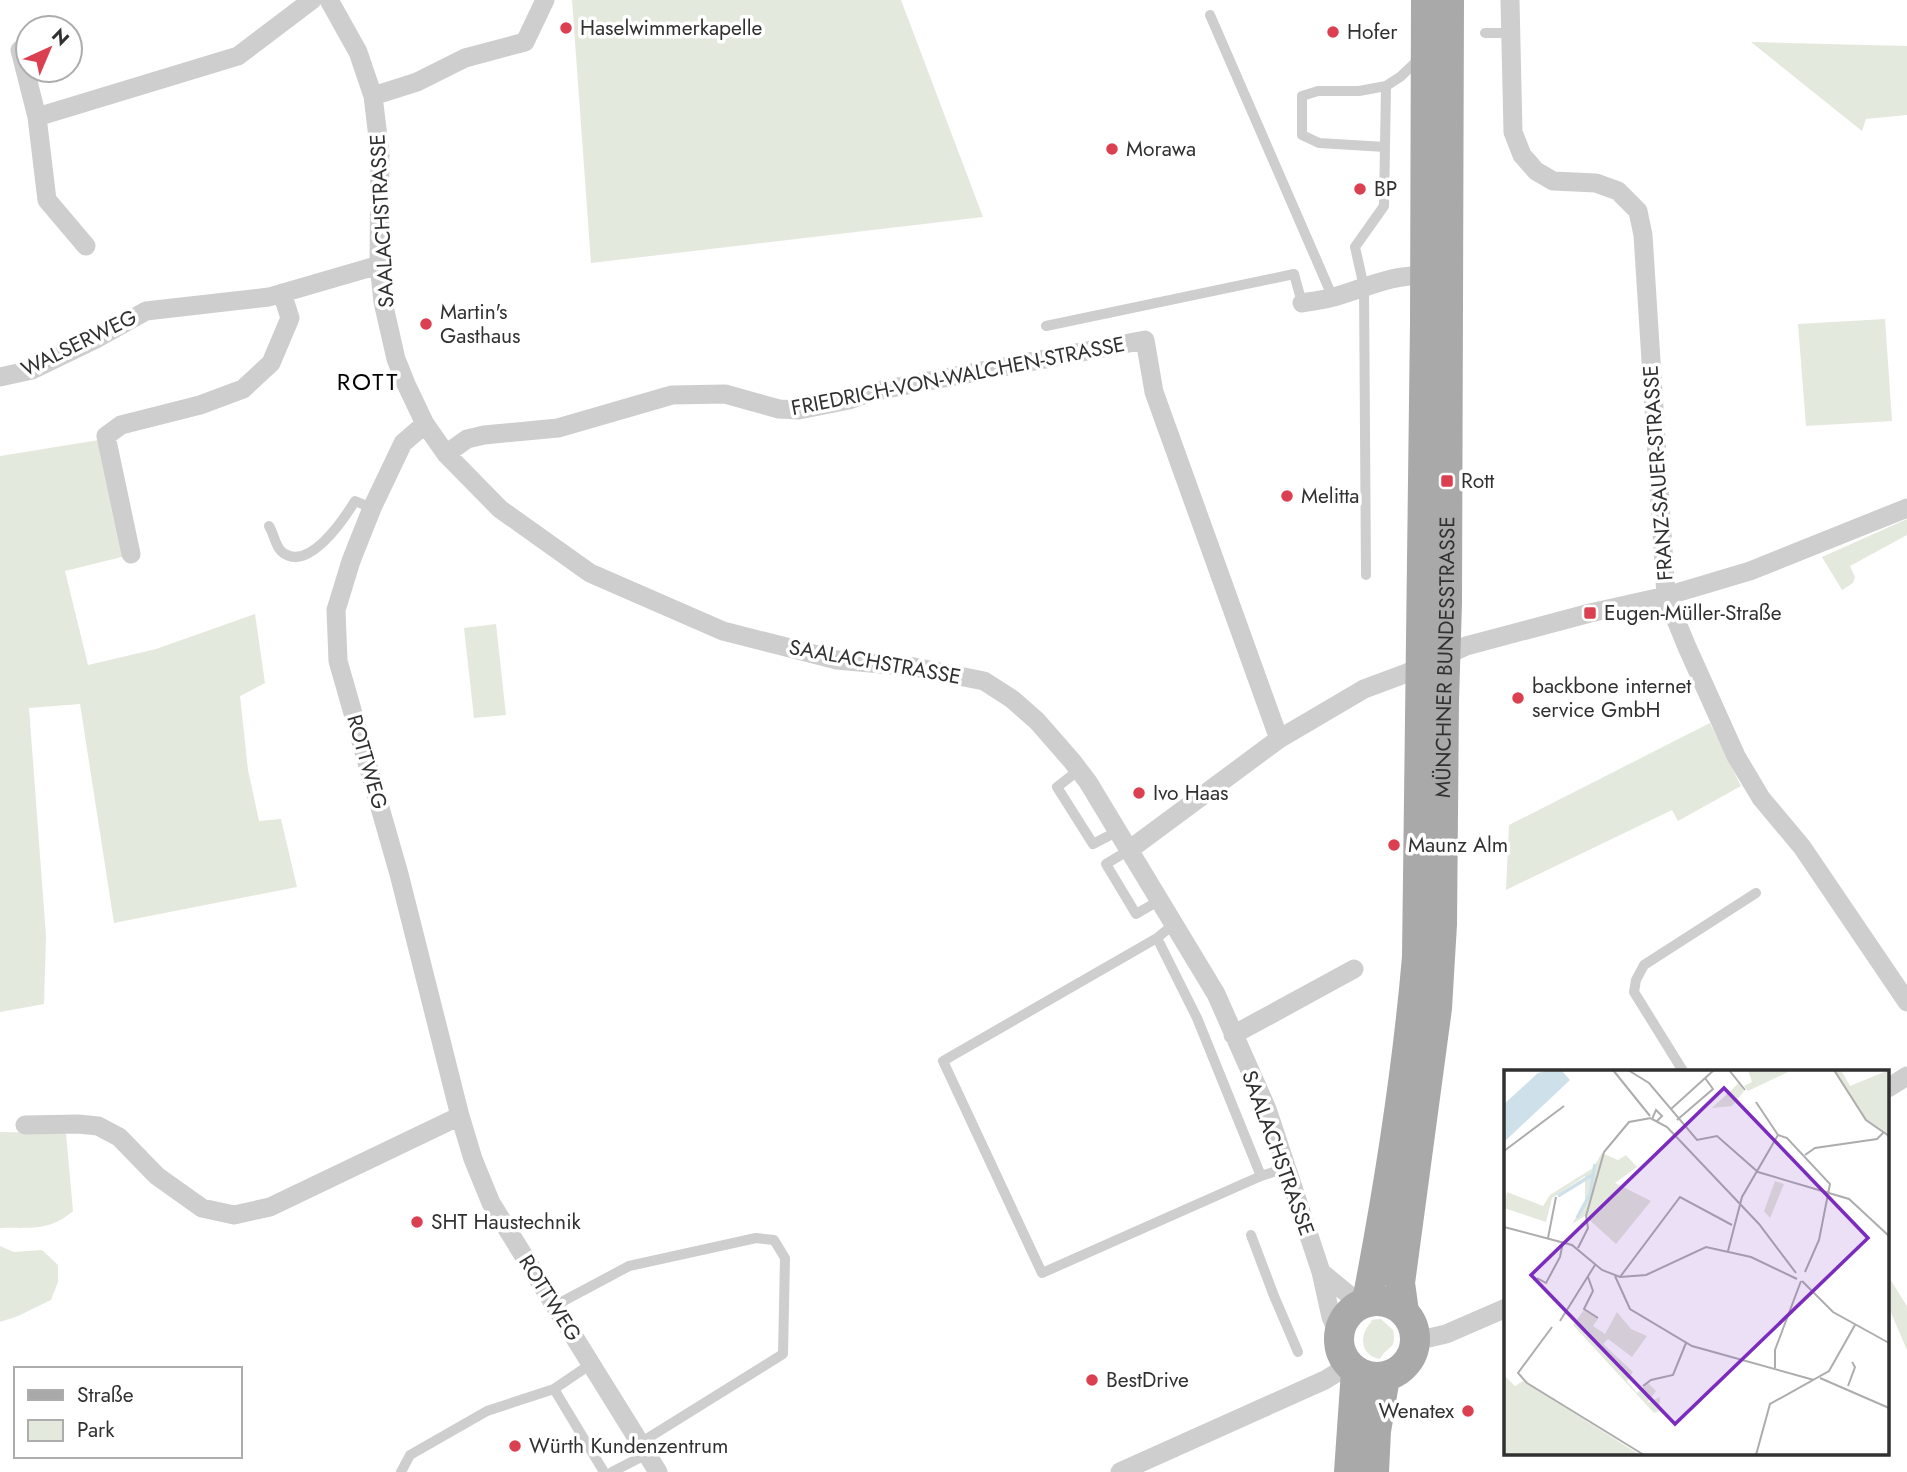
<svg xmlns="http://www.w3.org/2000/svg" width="1907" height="1472" font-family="Jost,sans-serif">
<rect width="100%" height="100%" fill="#fff"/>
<path fill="#e4e9dd" d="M572 0H901L983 217 591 263Z
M1751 42 1907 46V115L1866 119 1862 131Z
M1885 319 1892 421 1806 426 1798 324Z
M99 440 126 556 65 571 88 665 156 649 255 614 265 683 240 696 248 770 259 821 281 819 297 887 114 923 80 704 29 708 46 936 44 1004 0 1012V456Z
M1907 519V535L1850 566 1855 577 1853 583 1842 590 1822 557Z
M496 624 506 715 474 718 464 628Z
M1710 723 1741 786 1678 821 1672 810 1506 890 1509 825Z
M0 1132 66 1133 73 1211C49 1232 29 1227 0 1228Z
M0 1246 14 1252 42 1250 58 1265V1282L51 1300 18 1316 0 1322Z
M1890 1279 1907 1306V1350L1888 1306V1281Z
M1381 1319 1393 1330C1397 1351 1388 1344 1380 1359 1359 1355 1359 1334 1372 1321L1370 1320Z"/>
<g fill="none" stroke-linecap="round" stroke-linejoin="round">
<path stroke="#cecece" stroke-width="10" d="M1210 15 1333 298
M1485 33H1511
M1385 147 1319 143 1302 135V96L1318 91H1359L1386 86 1400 77 1420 58
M1046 326 1294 274 1302 303
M269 526C274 534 275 545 281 551 307 575 344 519 355 501L372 508
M1366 575 1364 287 1355 247 1384 206 1386 86
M1079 770 1057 787 1093 844 1118 831
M1129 850 1106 864 1136 914 1160 900
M1174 924 1157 938 1197 1018 1261 1176 1286 1168
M1157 938 943 1061 1042 1273 1261 1176
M1683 1071 1634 992 1636 980 1644 965 1756 893
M1251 1235 1274 1296 1298 1352
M554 1306 629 1266 756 1238 774 1240 785 1258 783 1354 640 1443
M554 1389 591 1364
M401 1472 410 1455 487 1411 554 1389 604 1472
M612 1472 647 1454"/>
<path stroke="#cecece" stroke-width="19" d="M329 0 358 52 373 96 380 154 379 265 383 302 396 359 406 384 425 424 446 454 500 509 590 573 723 631 837 660 914 667 984 681 1012 699 1037 721 1072 761 1088 782 1216 994 1267 1109 1321 1272 1331 1317 1339 1334
M1510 0 1513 132 1522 155 1536 171 1553 181 1596 183 1618 191 1638 211 1643 235 1666 596 1687 647 1736 756 1761 798 1802 847 1907 1002
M20 50 37 117 238 56 312 0
M373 96 417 82 465 58 525 42 545 0
M37 117 47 200 86 246
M1302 303C1312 301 1324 300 1334 297 1363 289 1394 273 1425 276
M0 377 32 370 96 339 146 311 269 297 379 265
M425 424 403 443 372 508 351 561 336 610 338 661 399 874 460 1116 473 1159 491 1203 658 1472
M446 454 467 439 484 435 558 428 672 395 725 394 779 409 799 410 849 400 871 392 1145 340 1154 392 1279 739
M131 554 106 436 121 425 200 405 243 389 271 363 290 318 282 293
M1129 850 1279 739 1364 689 1407 673 1466 646 1590 613 1666 596 1750 571 1907 508
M1233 1035 1354 969
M1888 1088 1907 1076
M25 1125 78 1124 98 1126 119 1137 157 1176 202 1208 234 1215 270 1207 460 1116
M1321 1272 1360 1304
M1416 1341 1446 1334 1506 1308
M1120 1472 1325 1380 1349 1365"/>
<g stroke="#a9a9a9" stroke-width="30">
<circle cx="1377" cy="1339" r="38"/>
<path d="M1367 1301C1389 1187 1407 1073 1417 957L1425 323 1426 0"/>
<path id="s1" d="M1404 1312 1400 1283 1437 1008 1442 924 1444 700 1447 603 1449 0"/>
<path d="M1349 1472 1356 1371"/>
<path d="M1374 1472 1376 1431 1385 1377"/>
</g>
</g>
<g fill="#db4051" stroke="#fff" stroke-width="2.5">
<circle cx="566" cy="28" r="7"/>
<circle cx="1333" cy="32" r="7"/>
<circle cx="1112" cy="149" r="7"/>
<circle cx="1360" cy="189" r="7"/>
<circle cx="426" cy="324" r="7"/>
<rect x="1440" y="474" width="14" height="14" rx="3.5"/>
<circle cx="1287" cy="496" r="7"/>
<rect x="1583" y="606" width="14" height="14" rx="3.5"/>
<circle cx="1518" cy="698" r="7"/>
<circle cx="1139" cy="793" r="7"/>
<circle cx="1394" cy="845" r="7"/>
<circle cx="417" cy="1222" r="7"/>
<circle cx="1092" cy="1380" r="7"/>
<circle cx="1468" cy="1411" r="7"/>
<circle cx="515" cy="1446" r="7"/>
</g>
<g text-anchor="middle" stroke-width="7" stroke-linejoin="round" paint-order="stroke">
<g font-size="21" fill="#313131" stroke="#fff" text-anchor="start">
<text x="580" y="35">Haselwimmerkapelle</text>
<text x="1347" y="39">Hofer</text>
<text x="1126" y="156">Morawa</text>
<text x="1374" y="196">BP</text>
<text x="440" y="319">Martin's<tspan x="440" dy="24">Gasthaus</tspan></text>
<text x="1461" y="488">Rott</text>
<text x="1301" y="503">Melitta</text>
<text x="1604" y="620">Eugen-Müller-Straße</text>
<text x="1532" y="693">backbone internet<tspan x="1532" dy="24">service GmbH</tspan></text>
<text x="1153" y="800">Ivo Haas</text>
<text x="1408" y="852">Maunz Alm</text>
<text x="431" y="1229">SHT Haustechnik</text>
<text x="1106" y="1387">BestDrive</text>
<text x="1454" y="1418" text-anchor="end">Wenatex</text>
<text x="529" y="1453">Würth Kundenzentrum</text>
</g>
<g font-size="21" fill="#313131" stroke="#fff">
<text transform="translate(382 221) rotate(-93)" y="7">SAALACHSTRASSE</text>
<text transform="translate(79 343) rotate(-26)" y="7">WALSERWEG</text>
<text transform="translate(958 376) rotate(-11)" y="7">FRIEDRICH-VON-WALCHEN-STRASSE</text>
<text transform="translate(1658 473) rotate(-94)" y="7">FRANZ-SAUER-STRASSE</text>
<text dy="7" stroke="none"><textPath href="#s1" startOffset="658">MÜNCHNER BUNDESSTRASSE</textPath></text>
<text transform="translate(875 662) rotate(10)" y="7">SAALACHSTRASSE</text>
<text transform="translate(367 762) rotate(74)" y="7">ROTTWEG</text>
<text transform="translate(1278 1153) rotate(70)" y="7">SAALACHSTRASSE</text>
<text transform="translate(550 1298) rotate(58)" y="7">ROTTWEG</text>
</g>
<g font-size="24" letter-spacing="2" fill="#000" stroke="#fff">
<text x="368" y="390">ROTT</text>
</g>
</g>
<g transform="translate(1504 1070)">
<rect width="385" height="385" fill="#fff"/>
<path d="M244 0H288L244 21 240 16 248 12ZM329 0H337L346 16 385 0V67L361 50ZM235 13 240 21 228 36 208 38ZM98 83 114 90 122 85 133 97 111 113 147 131 112 174 81 146 68 154 81 132V106L48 128 42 152 0 138 3 122 39 136 46 125 89 98ZM271 111 280 114 266 148 260 141ZM80 240 94 249 89 256 101 264 113 242 127 259 143 266 128 287 104 269 99 274 129 302 123 311 133 323 144 313 152 321 143 333 156 327 155 341 150 343 69 255ZM1 306 11 316 19 311 136 385H0Z" fill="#e4e9dd"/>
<path d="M44 0H57L66 10 0 72V34L34 3Z" fill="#cee1eb"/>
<path fill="none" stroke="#cee1eb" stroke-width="3.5" d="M54 126 88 105M73 148 86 124 91 94"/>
<path fill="none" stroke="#adadad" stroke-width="2" d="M109 0 146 46M124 0 145 13 193 70 213 66 254 102 345 129 385 166M225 0 241 20M330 0 362 50 385 66M252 32 274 65M167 39 210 0M173 50 209 19 201 8M153 51 158 46 152 40 148 49 163 57 255 154 292 203M274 65 283 68 326 114 315 170 301 202M0 81 60 36M301 85 311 78 373 69 379 63M0 157 68 175 98 200 116 207 142 205 202 177 247 187 293 209M44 168 52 127M74 178 84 158 82 146 100 82 125 52 147 48M224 181 238 127 274 65M111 206 126 239 188 276 310 310M84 207 89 221 80 239 94 248M116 207 176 127 228 155M33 208 42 213 56 187 59 172M298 211 329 242 385 273M56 251 91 195M48 257 14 303 23 313 140 385M271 298V280L297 211M316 308 385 338M139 316 147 310 169 305 182 273M344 316 351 297 348 292M252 385 266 334 325 301 351 255"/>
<path fill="#7b2cbf" fill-opacity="0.15" stroke="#7b2cbf" stroke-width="3.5" d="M220 18 364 168 171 354 27 205Z"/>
<rect width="385" height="385" fill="none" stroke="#313131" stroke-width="3.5"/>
</g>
<rect x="14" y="1367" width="228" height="91" fill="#ffffff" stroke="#adadad" stroke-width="2"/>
<rect x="28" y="1390" width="35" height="10" fill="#a9a9a9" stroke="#adadad" stroke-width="2"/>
<text x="77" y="1402" font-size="21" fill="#313131">Straße</text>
<rect x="28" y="1420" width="35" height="21" fill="#e4e9dd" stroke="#adadad" stroke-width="2"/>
<text x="77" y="1437" font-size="21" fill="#313131">Park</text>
<g transform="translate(49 49) rotate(44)"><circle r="33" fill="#ffffff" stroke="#adadad" stroke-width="2"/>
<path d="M0-5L12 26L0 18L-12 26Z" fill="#db4051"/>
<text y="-10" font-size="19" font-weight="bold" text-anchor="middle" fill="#313131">N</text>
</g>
</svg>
